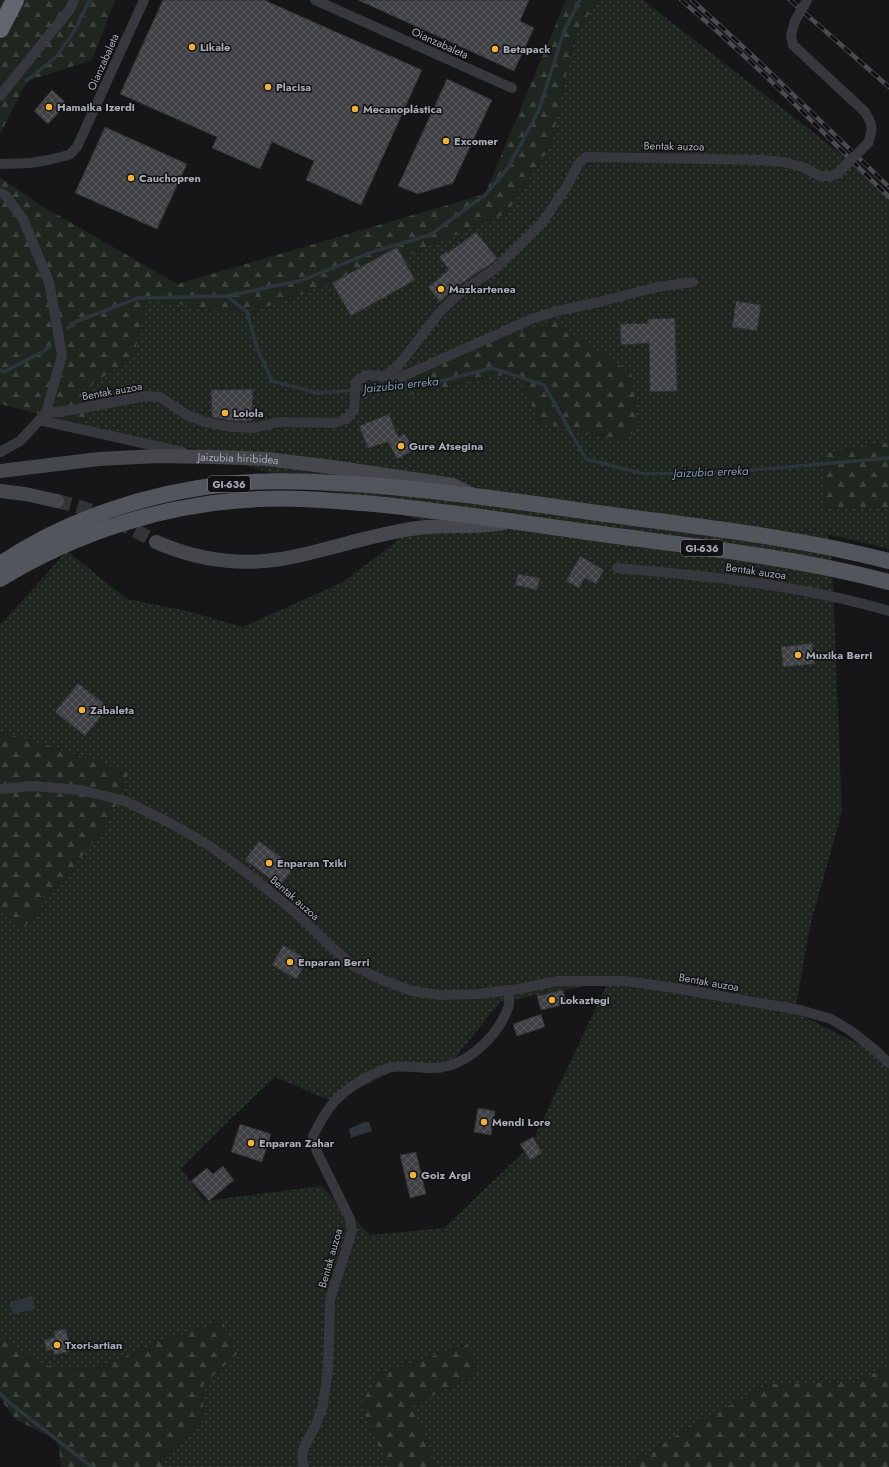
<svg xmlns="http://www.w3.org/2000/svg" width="889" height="1467" font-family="Jost,sans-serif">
<defs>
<pattern id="grass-dots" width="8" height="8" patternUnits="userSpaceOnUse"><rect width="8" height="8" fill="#1e261f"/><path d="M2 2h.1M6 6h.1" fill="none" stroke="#3c433d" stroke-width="1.8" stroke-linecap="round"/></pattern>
<pattern id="forest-firs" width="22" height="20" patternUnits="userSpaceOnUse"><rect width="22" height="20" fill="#1e261f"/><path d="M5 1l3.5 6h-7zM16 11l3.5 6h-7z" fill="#3c433d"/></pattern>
<pattern id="building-cross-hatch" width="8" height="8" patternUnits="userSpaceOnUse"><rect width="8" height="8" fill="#404145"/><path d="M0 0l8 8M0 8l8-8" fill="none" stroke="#595a5e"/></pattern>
</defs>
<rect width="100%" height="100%" fill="#161618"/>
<path fill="url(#grass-dots)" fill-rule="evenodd" d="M598 0H643L849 160 889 199V442L822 454 825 508 889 507V549L828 534 832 562 842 812 810 926 795 1012 880 1055 889 1064V1366L854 1382 769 1384 680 1433 626 1467H437L412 1406 478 1373 467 1344 377 1375 391 1467H162L160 1460 203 1422V1385L237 1354 173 1337 91 1370 42 1365 0 1337V911L21 932 129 772 49 746 0 732V625L67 551 127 599 187 611 243 627 343 582 423 521 198 450 83 426 92 384 133 358 147 300 246 314 507 213 551 145 575 35ZM516 372 622 440 540 423ZM608 982 531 1145 444 1228 370 1235 321 1186 204 1201 181 1168 222 1127 275 1077 333 1102 395 1070 443 1073 500 1002Z"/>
<path fill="url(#forest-firs)" d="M0 0H115L92 60 27 81 0 134Z
M566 0H598L575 35 551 145 507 213 389 263 246 314 148 300 133 358 92 384 83 426 0 404V177L42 206 177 284 485 194Z
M555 322 631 373 639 428 622 440 540 423 516 372 412 395 408 367Z
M889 442V507L825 508 822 454Z
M0 732 49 746 129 772 108 824 21 932 0 911Z
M222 1320 237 1354 203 1385V1422L160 1459 162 1467H61L58 1441 15 1419 0 1398V1337L42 1365 91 1370 173 1337Z
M468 1344 478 1373 412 1406 437 1467H388L361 1405 377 1375Z
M889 1366V1467H626L680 1433 769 1384 854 1382Z"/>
<path fill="#2c353c" d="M364 1122H369L372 1131 351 1138 349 1129Z
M32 1296 35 1309 13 1314 10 1302Z"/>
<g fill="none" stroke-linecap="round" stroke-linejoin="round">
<path stroke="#2c353c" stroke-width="3.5" d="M26 81 56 57 73 33 90 0
M227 296 303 280 375 251 430 235 485 195 508 168 539 110 564 31 580 0
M68 328 75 322 138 298 227 296 247 312 258 351 272 381 318 393 429 384 492 368 544 385 586 459 644 474 731 472 889 458
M0 370 4 372 44 351 50 346
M0 1393 7 1401 92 1467"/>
</g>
<path fill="url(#building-cross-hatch)" stroke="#303034" d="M163 0H264L422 70 361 205 306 180 314 161 272 142 260 169 212 148 217 137 120 94Z
M358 0H529L520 21 534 28 514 71Z
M447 79 492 100 453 183 418 194 398 186Z
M52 90 65 102 62 106 63 108 48 124 34 111Z
M105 127 187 164 157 229 75 193Z
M476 232 497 258 492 263 453 289 440 302 428 287 449 270 439 257 447 251 448 253Z
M397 247 415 280 351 316 332 283Z
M736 301 761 305 757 331 732 327Z
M675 318 677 391 650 392 649 343 621 345 620 324 648 323V319Z
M253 389 252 421H233L212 417 211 390Z
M389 414 398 437 405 434 414 450 397 459 388 442 368 448 359 426Z
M580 556 604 570 596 584 585 578 579 588 566 581Z
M518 574 540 578 537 590 515 585Z
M812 643 815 664 783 667 781 647Z
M78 683 108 707 85 736 55 712Z
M259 841 294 867 280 886 245 860Z
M283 945 308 960 296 979 272 965Z
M563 990 567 1004 541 1010 537 996Z
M541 1014 545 1027 517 1036 513 1024Z
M478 1108 495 1111 491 1135 474 1132Z
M240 1124 271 1134 262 1162 231 1152Z
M533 1137 542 1153 530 1160 520 1144Z
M416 1152 426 1194 410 1198 400 1155Z
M223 1166 234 1180 209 1201 191 1181 207 1168 213 1174Z
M66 1329 71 1351 54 1355 53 1349 47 1351 44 1340 55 1337 54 1331Z"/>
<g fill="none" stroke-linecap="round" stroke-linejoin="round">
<path stroke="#333438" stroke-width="14" stroke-dasharray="14 7" stroke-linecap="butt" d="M57 501C96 510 122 523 156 542"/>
<path stroke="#37383d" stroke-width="10" d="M315 0 512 88
M795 21 791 35 793 45 865 112C873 125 873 129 868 143
M0 96 70 9 74 0
M0 164 31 163 48 160 69 155 77 147 144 0
M0 193 6 196 23 219 49 282 62 355 46 413 20 441 0 452
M382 377 398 366 439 313 460 293 496 268 542 223 567 186 579 163 586 157 761 160 783 162 803 167 820 176H831L838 173
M46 413 72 410 146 396 160 397 187 415 205 422 232 427 254 428 279 422 334 423 346 419 354 410 356 381 366 375 401 377 534 318 557 311 599 302 657 287 693 282
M39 420 183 452
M617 568C709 576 800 585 889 611
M0 789 32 786 81 790 125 801 172 824 210 846 251 876 296 913 326 942 352 965 382 980 412 991 441 995 478 994 518 989 558 981H626L674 988 800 1010 831 1019 851 1031 875 1050 889 1063
M304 1467 302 1458 304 1447 315 1427 323 1405 328 1370 330 1300 352 1231 350 1219 317 1152 313 1136C319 1124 325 1112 334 1102 347 1088 369 1074 388 1068 404 1064 420 1069 436 1068 467 1066 498 1036 508 1008 510 1003 509 995 508 990"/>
<g stroke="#45474d" stroke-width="14">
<path id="s1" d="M0 471 99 459 158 456 215 457 267 459 332 467 453 485 471 494"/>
<path d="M0 491 25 494 57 501"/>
<path d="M156 542C195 559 238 566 281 559 327 551 371 534 418 528 446 524 475 528 503 523"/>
</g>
<path stroke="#53555c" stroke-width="16" d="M0 564C67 519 147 493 227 484 269 479 312 482 355 484 439 490 522 502 605 514 700 527 796 537 889 561
M0 579C78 531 168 503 259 499 298 497 335 501 374 504 445 511 516 522 587 532 688 546 790 556 889 582"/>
<path stroke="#63666e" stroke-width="18" d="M0 29 15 0"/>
<defs>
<path id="rail" d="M681 0C754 61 821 131 889 197
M692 0 753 56 889 187
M790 0 889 87"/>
</defs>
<use href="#rail" stroke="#4a4c52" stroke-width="4.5"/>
<use href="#rail" stroke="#111113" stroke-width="3" stroke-dasharray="9" stroke-linecap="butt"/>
<path stroke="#37383d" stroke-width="10" d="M795 21 807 0
M838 173 868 143"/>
</g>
<g fill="#f2b134" stroke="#111113" stroke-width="1.5">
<circle cx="192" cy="47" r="4"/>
<circle cx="495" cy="49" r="4"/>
<circle cx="268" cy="87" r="4"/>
<circle cx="49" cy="107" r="4"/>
<circle cx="355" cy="109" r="4"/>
<circle cx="446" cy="141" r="4"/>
<circle cx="131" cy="178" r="4"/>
<circle cx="441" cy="289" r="4"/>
<circle cx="225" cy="413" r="4"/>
<circle cx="401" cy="446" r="4"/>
<circle cx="798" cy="655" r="4"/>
<circle cx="82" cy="710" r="4"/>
<circle cx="269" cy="863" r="4"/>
<circle cx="290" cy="962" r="4"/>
<circle cx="552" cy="1000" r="4"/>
<circle cx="484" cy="1122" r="4"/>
<circle cx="251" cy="1143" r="4"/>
<circle cx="413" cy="1175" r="4"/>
<circle cx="57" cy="1345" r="4"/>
</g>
<g text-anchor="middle" stroke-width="3" stroke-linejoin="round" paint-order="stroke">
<g fill="#111113" stroke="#7b7e86" stroke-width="1">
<rect x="208" y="476" width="42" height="16" rx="3"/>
<rect x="681" y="540" width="42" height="16" rx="3"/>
</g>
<g font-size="10" font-weight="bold" fill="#a8adb8">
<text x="229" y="488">GI-636</text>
<text x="702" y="552">GI-636</text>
</g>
<g font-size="11" fill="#a8adb8" stroke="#111113">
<text transform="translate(440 43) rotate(24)" y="4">Oianzabaleta</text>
<text transform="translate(103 62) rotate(-66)" y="4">Oianzabaleta</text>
<text transform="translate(674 146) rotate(1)" y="4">Bentak auzoa</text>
<text transform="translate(112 391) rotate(-10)" y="4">Bentak auzoa</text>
<text dy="4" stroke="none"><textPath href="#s1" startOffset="239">Jaizubia hiribidea</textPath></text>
<text transform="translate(756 571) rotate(8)" y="4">Bentak auzoa</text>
<text transform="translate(295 898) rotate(41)" y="4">Bentak auzoa</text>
<text transform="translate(709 982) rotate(10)" y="4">Bentak auzoa</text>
<text transform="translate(330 1258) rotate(-74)" y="4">Bentak auzoa</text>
</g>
<g font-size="11" font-weight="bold" fill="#a8adb8" stroke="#111113" text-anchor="start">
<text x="200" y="51">Likale</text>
<text x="503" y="53">Betapack</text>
<text x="276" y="91">Placisa</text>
<text x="57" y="111">Hamaika Izerdi</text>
<text x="363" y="113">Mecanoplástica</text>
<text x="454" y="145">Excomer</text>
<text x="139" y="182">Cauchopren</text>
<text x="449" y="293">Mazkartenea</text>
<text x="233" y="417">Loiola</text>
<text x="409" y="450">Gure Atsegina</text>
<text x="806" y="659">Muxika Berri</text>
<text x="90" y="714">Zabaleta</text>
<text x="277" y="867">Enparan Txiki</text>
<text x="298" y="966">Enparan Berri</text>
<text x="560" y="1004">Lokaztegi</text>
<text x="492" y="1126">Mendi Lore</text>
<text x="259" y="1147">Enparan Zahar</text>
<text x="421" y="1179">Goiz Argi</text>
<text x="65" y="1349">Txori-artian</text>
</g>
<g font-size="12" font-style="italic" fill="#7f9bb3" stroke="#111113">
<text transform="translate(401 385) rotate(-6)" y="4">Jaizubia erreka</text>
<text transform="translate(711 472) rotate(-2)" y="4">Jaizubia erreka</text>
</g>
</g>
</svg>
